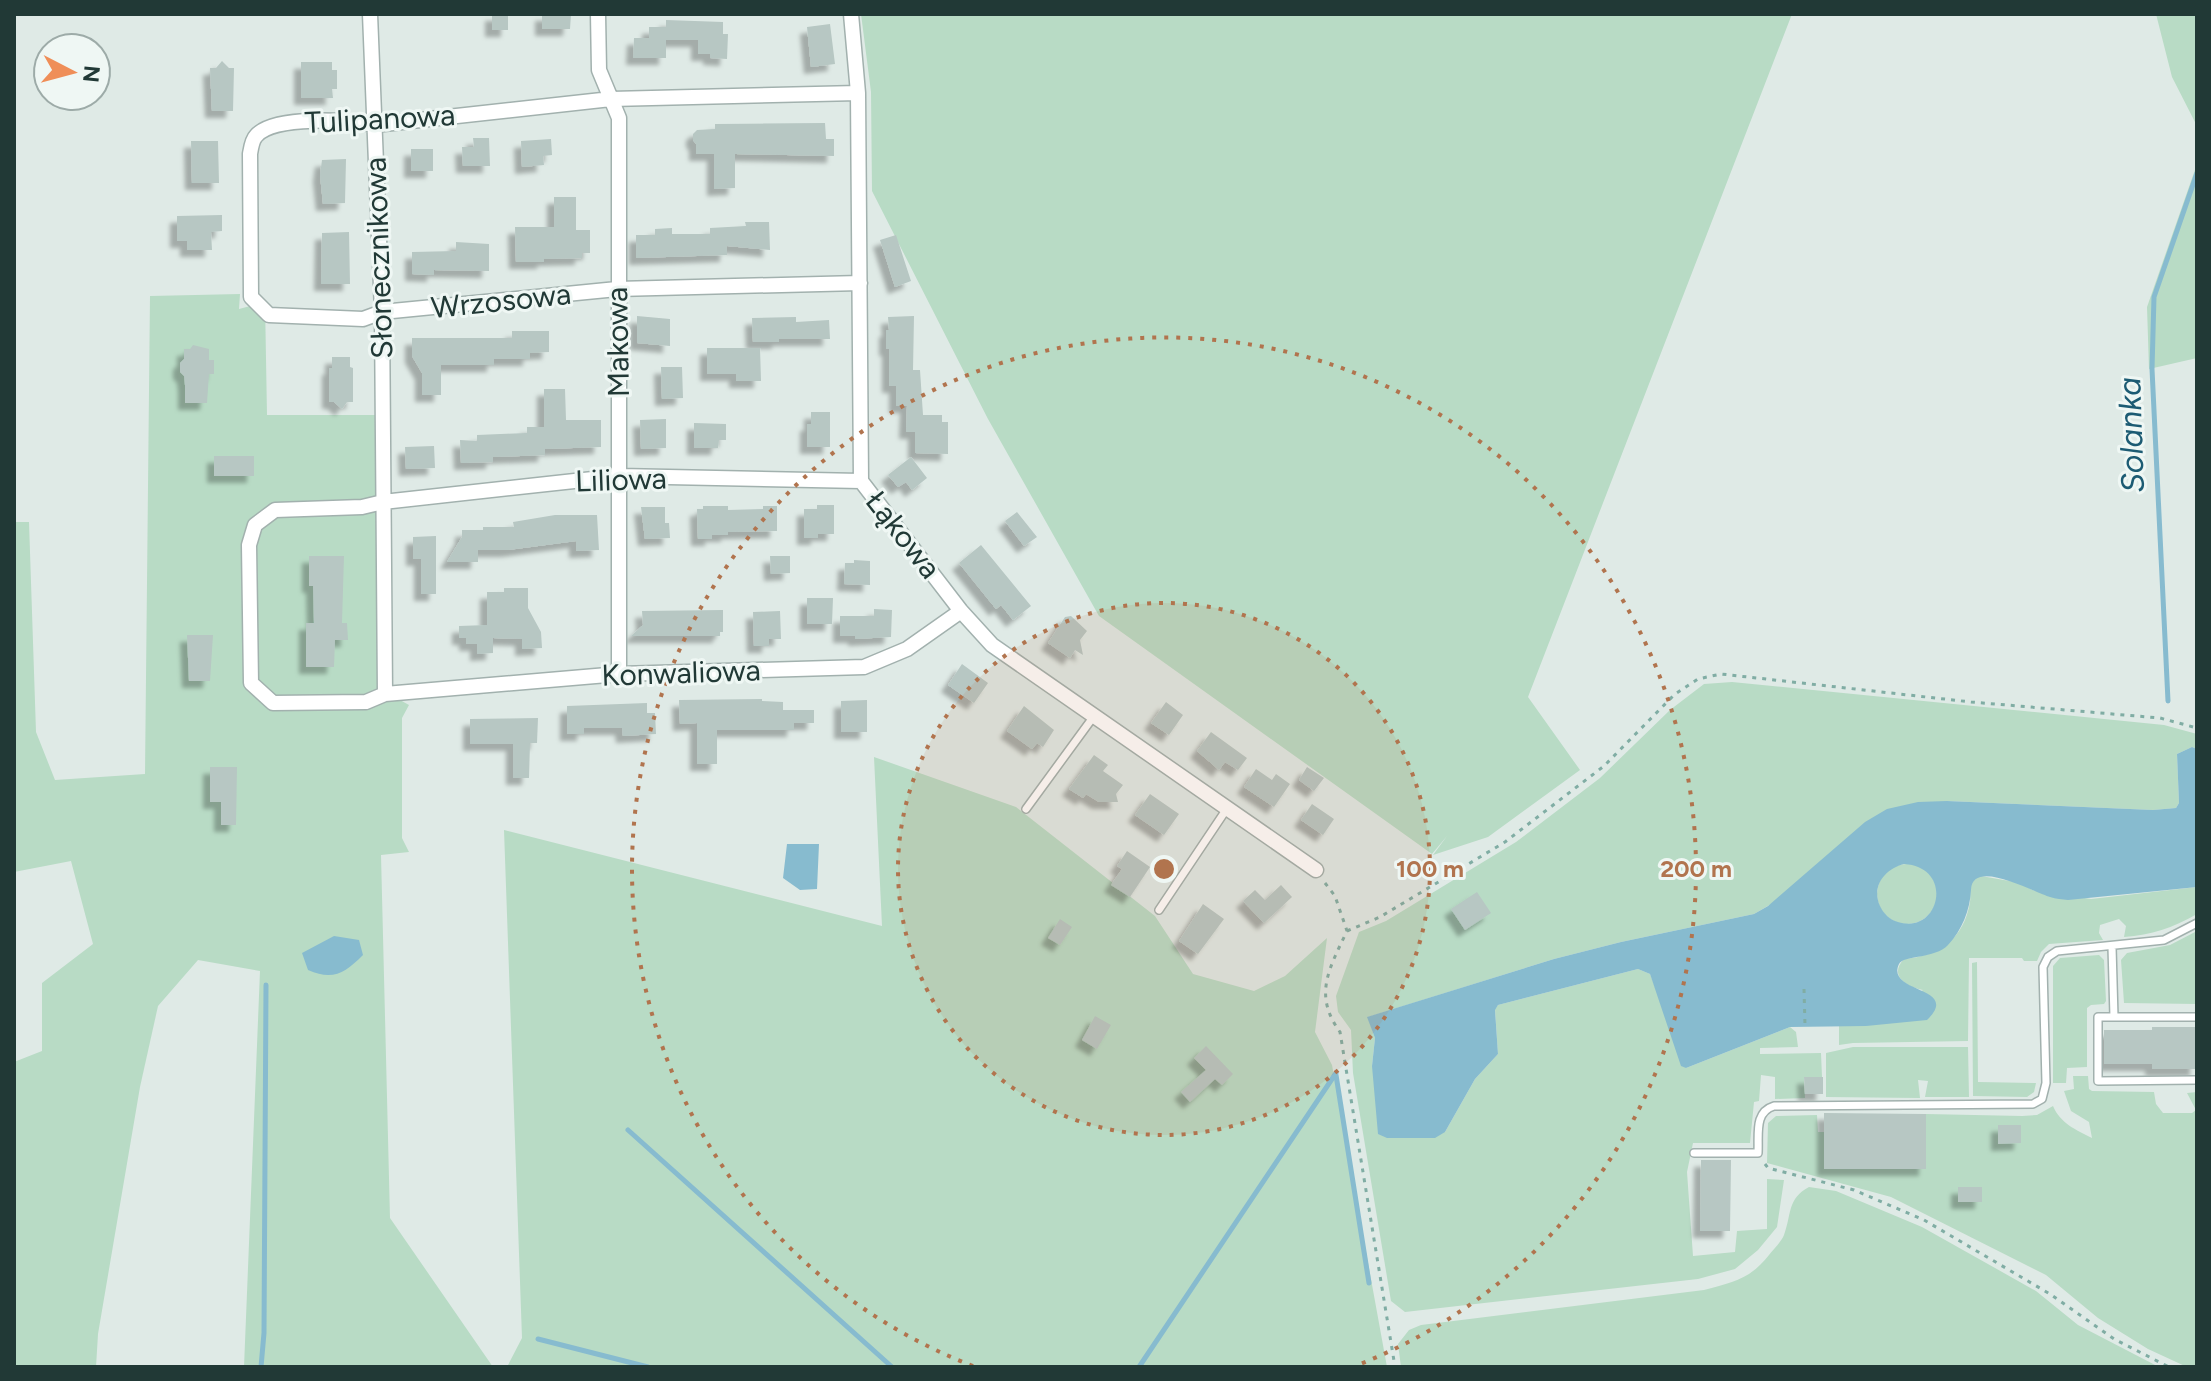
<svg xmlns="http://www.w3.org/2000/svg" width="2211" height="1381" font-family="Figtree,sans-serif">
<defs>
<filter id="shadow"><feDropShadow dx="-7" dy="7" stdDeviation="2" flood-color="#0004"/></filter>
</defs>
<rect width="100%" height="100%" fill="#dfeae6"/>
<path fill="#b8dbc5" d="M861 14H1792L1528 697 1580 770 1488 837 1433 855 1447 836 1432 854 1099 616 988 419 872 191 871 92Z
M2156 14H2197V126L2172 77Z
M2197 164V358L2149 369 2147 307Z
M240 294 239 309 265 302 267 415H378L380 689 409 705 402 718V838L409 852 381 855 390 1218 493 1367H244L260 971 198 960 158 1006 140 1087 98 1334 96 1367H14V1062L42 1051V983L93 944 71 861 14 872V522H29L36 732 55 780 145 774 150 296Z
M1732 682 2164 725 2197 734V749L2192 747 2177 754 2179 803 2176 808 2153 810 1947 801 1754 914 1621 942 1554 959 1368 1017 1375 1038 1372 1066 1445 1132 1475 1079 1498 1054 1495 1009 1498 1005 1638 969 1650 974 1686 1068 1790 1027 1796 1032 1798 1047 1760 1048V1054L1821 1053 1822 1077H1804L1805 1098 1775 1099V1077L1761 1075 1759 1101 1754 1102 1750 1143H1693L1687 1172 1693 1256 1735 1252 1737 1231 1767 1229V1179L1784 1180 1777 1227 1758 1250 1735 1269 1698 1279 1405 1312 1391 1301 1353 1073 1351 1030 1338 1012 1336 996 1359 932 1386 921 1516 842 1600 778 1670 710 1704 684Z
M874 757 1016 807 1155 916 1193 974 1254 991 1285 976 1327 938 1315 1032 1332 1065 1387 1367H507L522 1338 504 830 882 926Z
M1877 894a30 30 0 1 1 60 0a30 30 0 1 1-60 0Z
M1981 876 2021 883 2032 890 2091 899 2197 887V914C2172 928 2152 935 2124 937L2126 926 2119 919 2100 925 2099 933 2103 940 2049 944 2041 952 2037 961H2024L2022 958H1969L1968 1041 1853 1043 1839 1045V1025L1866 1026 1923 990C1907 987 1888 976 1904 959 1939 956 1964 939 1970 902 1971 896 1969 889 1972 883 1974 877 1976 878 1981 876Z
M2197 931V1004L2124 1003 2121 960 2127 953 2170 945Z
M2099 955 2104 960 2106 1001 2104 1004 2091 1005 2087 1008V1067L2067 1068 2066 1083H2053V966L2060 958Z
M1977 962 1978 1082 2036 1083 2034 1092 2027 1097 1973 1096 1972 963Z
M1853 1047H1968L1969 1097H1925L1928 1081 1918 1080 1920 1098 1826 1097V1053Z
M2073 1076H2088L2089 1089 2092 1091 2154 1092 2156 1104 2163 1113H2192L2196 1110 2187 1093 2197 1092V1367H2187L2148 1349 2098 1318 2046 1275 1891 1197 1767 1163 1768 1123 1776 1116 1817 1115 1818 1132H1824V1169H1925L1926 1114 2022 1116 2037 1115 2053 1106C2060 1123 2076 1130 2092 1138L2089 1122 2071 1111 2064 1091 2074 1089Z
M1809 1187 1836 1191 1922 1227 2036 1291 2078 1325 2159 1367H1401L1398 1344 1409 1330 1421 1325 1704 1290C1733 1282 1749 1280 1769 1255 1774 1249 1781 1242 1784 1235 1792 1213 1787 1199 1809 1187Z"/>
<path fill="#87bbcf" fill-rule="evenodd" d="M2192 747 2197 749V887L2068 900C2062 899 2056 899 2050 897 2035 893 1972 857 1971 890 1970 910 1962 930 1948 945 1935 959 1903 955 1899 964 1885 994 1962 986 1927 1020L1866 1026 1790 1027 1686 1068 1681 1066 1650 974 1638 969 1498 1005 1495 1010 1498 1054 1475 1079 1445 1132 1435 1138H1387L1378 1134 1372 1066 1375 1038 1367 1017 1554 959 1621 942 1754 914 1768 906 1865 822 1887 809 1918 802 1947 801 2153 810 2176 808 2179 803 2177 754ZM1904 864C1955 867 1940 935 1898 922 1890 920 1883 913 1880 906 1871 886 1885 869 1904 864Z
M787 844H819L817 889 800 890 783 878Z
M334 936 359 940 363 955C345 973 333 981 308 970L302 953Z"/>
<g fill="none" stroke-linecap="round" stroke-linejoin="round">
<path stroke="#87bbcf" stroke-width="5" d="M2168 701 2152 369 2154 297 2197 173
M1336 1075 1369 1283
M628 1130 892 1367
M538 1339 648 1367
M261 1367 264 1333 266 985
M1139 1367 1336 1073"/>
</g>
<path fill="#b7c7c3" filter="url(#shadow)" d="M492 14H508V30H492Z
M542 14H571L570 29H542Z
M666 20 723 22V34H728L727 59 710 58V54H698V40H666Z
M830 24 835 64 811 67 807 27Z
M649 27H666V58H633L634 38H649Z
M222 61 229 68H234L233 111H212L210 68H216Z
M301 62H332V70H337V89H332L333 98H301Z
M825 123 826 139H834V156L735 154V188L714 189V154H696V144L693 140V134L697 130 715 129V124Z
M473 138H489L490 166H463L462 147H474Z
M551 139 552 155 543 156 544 165 522 167 521 141Z
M191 141H218L219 183H192Z
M411 149H433V171H411Z
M346 159 345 203 323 204 320 175 322 160Z
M554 197H576V230H590V253H582V258L544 259V262H516L515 227H554Z
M222 215V231L211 232 212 250H187V241H177V216Z
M745 222H769L770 250 727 246V255L636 258V235H655V229L672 228V234H710V228L746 226Z
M349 232 350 284H321L322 233Z
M896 235 911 281 895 287 880 240Z
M456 242 489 244V271L434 270V275L412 274V252L456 251Z
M637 316 670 319V346L637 343Z
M914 316 913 370H920L923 415H942V422H948V454L915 453V432H906L907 406H896V386H889V349H886V330H889L888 317Z
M796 317V322L829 320 830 339H779V342H753L752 318Z
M512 331H549V352L530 353V359H494V365H441V395H422V373L412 356V338H512Z
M193 345 209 349V360H214V374H209L207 403H185V385L184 376 180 372V363L184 359V349H190Z
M707 348H760L761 381H736V374H707Z
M332 357H350V367L353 368V402H347L342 409 334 402H329V368H332Z
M661 367H682L683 398 662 399Z
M544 389H565L566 420H601V447L545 449V455L493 457V462L461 463 460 440 477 441V435L527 433V427H544Z
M811 412H830V447H807V424H811Z
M666 419V448L641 449 640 420Z
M694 423 726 424V440H719L718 448H694Z
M434 446 435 468 406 469 405 447Z
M214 456H254V476H214Z
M911 457 927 478 912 490 906 482 898 487 888 475Z
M817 505H834V534H818V538H804V509H817Z
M703 506H728V510L763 509V506H777V531L728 532V535H712V539H698L697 509H703Z
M641 507H665V523H669L670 538 645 539Z
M1017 512 1037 537 1024 546 1005 521Z
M555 515H597L599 550 576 551V541L508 550H478V562H447L462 537V530H483V527H514L513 522Z
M436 536V594H421V559H413V537Z
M981 545 1031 606 1013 620 1001 605 996 609 959 563Z
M309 556H344L342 623H347L348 640H335L334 667H306V623H314L313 586H309Z
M770 556H790V573L771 574Z
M854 560 870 561V585L844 584 845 563H854Z
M504 588H528V608L541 632 542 648 522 649V639L493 638V653L477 654V644H466V638H459V626L487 625V592H504Z
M807 598H833L832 624H807Z
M874 609 892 610 891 637 855 639V636H840V616H874Z
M723 610V632H720V636H631L643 625 642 611Z
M780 611 781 639H769V646H754L753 612Z
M1071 616 1087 631 1080 640 1083 655 1075 650 1070 658 1048 643 1065 617Z
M187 635H213L210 681H189Z
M962 664 988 683 974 703 948 685Z
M762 699V701L783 702V710H814V723H794V730H717V764H697V723L680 724 679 700Z
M867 700V732H841V701Z
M1166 702 1183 715 1169 735 1151 723Z
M647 703V713H655L656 734 623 736 622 728H584V734H567V706Z
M1024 706 1054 730 1043 747 1037 743 1032 749 1007 731Z
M538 718 537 743H530L529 778H513V744H470V719Z
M1211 732 1247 758 1238 770 1225 762 1219 770 1197 751Z
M1094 755 1108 765 1103 771 1123 785 1116 794 1118 802H1099L1086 794 1083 798 1069 789Z
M210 767H237L236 825H221V802H210Z
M1307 767 1324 778 1314 791 1299 780Z
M1256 769 1272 780 1276 774 1290 784 1274 807 1244 787Z
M1150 794 1179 814 1164 835 1135 815Z
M1312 804 1334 819 1323 835 1301 820Z
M1127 851 1150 867 1130 897 1111 885 1122 869 1117 866Z
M1281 885 1292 897 1264 923 1243 901 1255 890 1265 900Z
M1477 892 1491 913 1465 930 1451 909Z
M1203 904 1224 919 1198 954 1179 941Z
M1060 919 1072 927 1060 945 1048 938Z
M1095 1016 1111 1025 1097 1049 1082 1040Z
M2152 1027H2197V1069H2152V1064H2104V1030H2152Z
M1206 1046 1233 1074 1222 1085 1215 1079 1190 1102 1181 1092 1206 1070 1194 1058Z
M1804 1077H1823V1094H1805Z
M1824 1113 1926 1114V1169H1824Z
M1998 1125H2021V1143L1998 1144Z
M1701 1160H1731L1730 1231H1700Z
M1958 1187H1982V1202H1958Z"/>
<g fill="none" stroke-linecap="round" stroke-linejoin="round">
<defs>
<path id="service" d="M1026 809 1094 716
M1159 910 1226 810
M2112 947 2114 1017
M2197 1017H2098V1081L2197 1080
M1694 1153H1758C1759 1134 1754 1112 1774 1106L2033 1104 2042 1099 2046 1083 2043 967 2048 957 2057 951 2164 940 2197 923"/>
<path id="minor" d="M370 14 382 312 385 694
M598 14 599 70 619 118V674
M851 14 858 93 861 481 961 611 992 645 1316 870
M858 93 611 99 375 125C351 120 273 115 256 136 252 140 251 148 250 154L251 297 269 315 363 319 382 312 617 289 860 283
M861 481 620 476 383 502 362 507 275 510 255 525 249 545 251 683 273 703 366 702 385 694 619 674 864 667 907 649 961 611"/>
</defs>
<use href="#service" stroke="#a2b1ae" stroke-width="10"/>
<use href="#minor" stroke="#a2b1ae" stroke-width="17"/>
<path stroke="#80ada4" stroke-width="3" stroke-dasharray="4 6" stroke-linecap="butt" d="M1325 883 1335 896 1347 931C1329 969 1313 995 1340 1032L1395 1367
M1347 931 1380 917 1505 842 1604 766 1675 694 1698 679 1721 674 1971 702 2160 718 2197 728
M1804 989 1805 1026
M1765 1164 1768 1168 1854 1190 1924 1220 2050 1294 2114 1339 2169 1367"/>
<use href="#service" stroke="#fff" stroke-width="7"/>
<use href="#minor" stroke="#fff" stroke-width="14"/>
</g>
<circle cx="1164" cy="869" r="266" fill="#b1744e" fill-opacity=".12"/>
<g fill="none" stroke="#b1744e" stroke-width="4" stroke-dasharray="4 8">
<circle cx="1164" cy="869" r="266"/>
<path d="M973 1366A532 532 0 1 1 1355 1366"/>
</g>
<g text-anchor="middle" stroke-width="6" stroke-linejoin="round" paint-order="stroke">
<g font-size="30" fill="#213936" stroke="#eff7f4">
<text transform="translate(380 119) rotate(-3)" y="10">Tulipanowa</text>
<text transform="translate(379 258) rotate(-92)" y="10">Słonecznikowa</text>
<text transform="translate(501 301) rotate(-6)" y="10">Wrzosowa</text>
<text transform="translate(618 342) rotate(-91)" y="10">Makowa</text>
<text transform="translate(621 480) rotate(-2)" y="10">Liliowa</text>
<text transform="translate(903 535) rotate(52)" y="10">Łąkowa</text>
<text transform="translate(681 673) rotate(-2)" y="10">Konwaliowa</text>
</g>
<g font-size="32" font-style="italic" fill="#1c5b73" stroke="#eff7f4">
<text transform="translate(2131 435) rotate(-92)" y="11">Solanka</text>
</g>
</g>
<circle cx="1164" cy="869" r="12" fill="#b1744e" stroke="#eff7f4" stroke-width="4"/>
<g font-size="24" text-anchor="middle" font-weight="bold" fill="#b1744e" stroke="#eff7f4" stroke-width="6" stroke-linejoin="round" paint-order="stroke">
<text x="1430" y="877">100 m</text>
<text x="1696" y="877">200 m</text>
</g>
<rect width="2211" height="1381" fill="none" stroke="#213936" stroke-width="32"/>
<g transform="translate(72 72) rotate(96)"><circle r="38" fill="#eff7f4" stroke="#9daba8" stroke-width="2"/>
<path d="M0-6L14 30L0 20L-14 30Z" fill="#ef8e58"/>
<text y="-12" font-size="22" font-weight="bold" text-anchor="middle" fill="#213936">N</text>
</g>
</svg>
